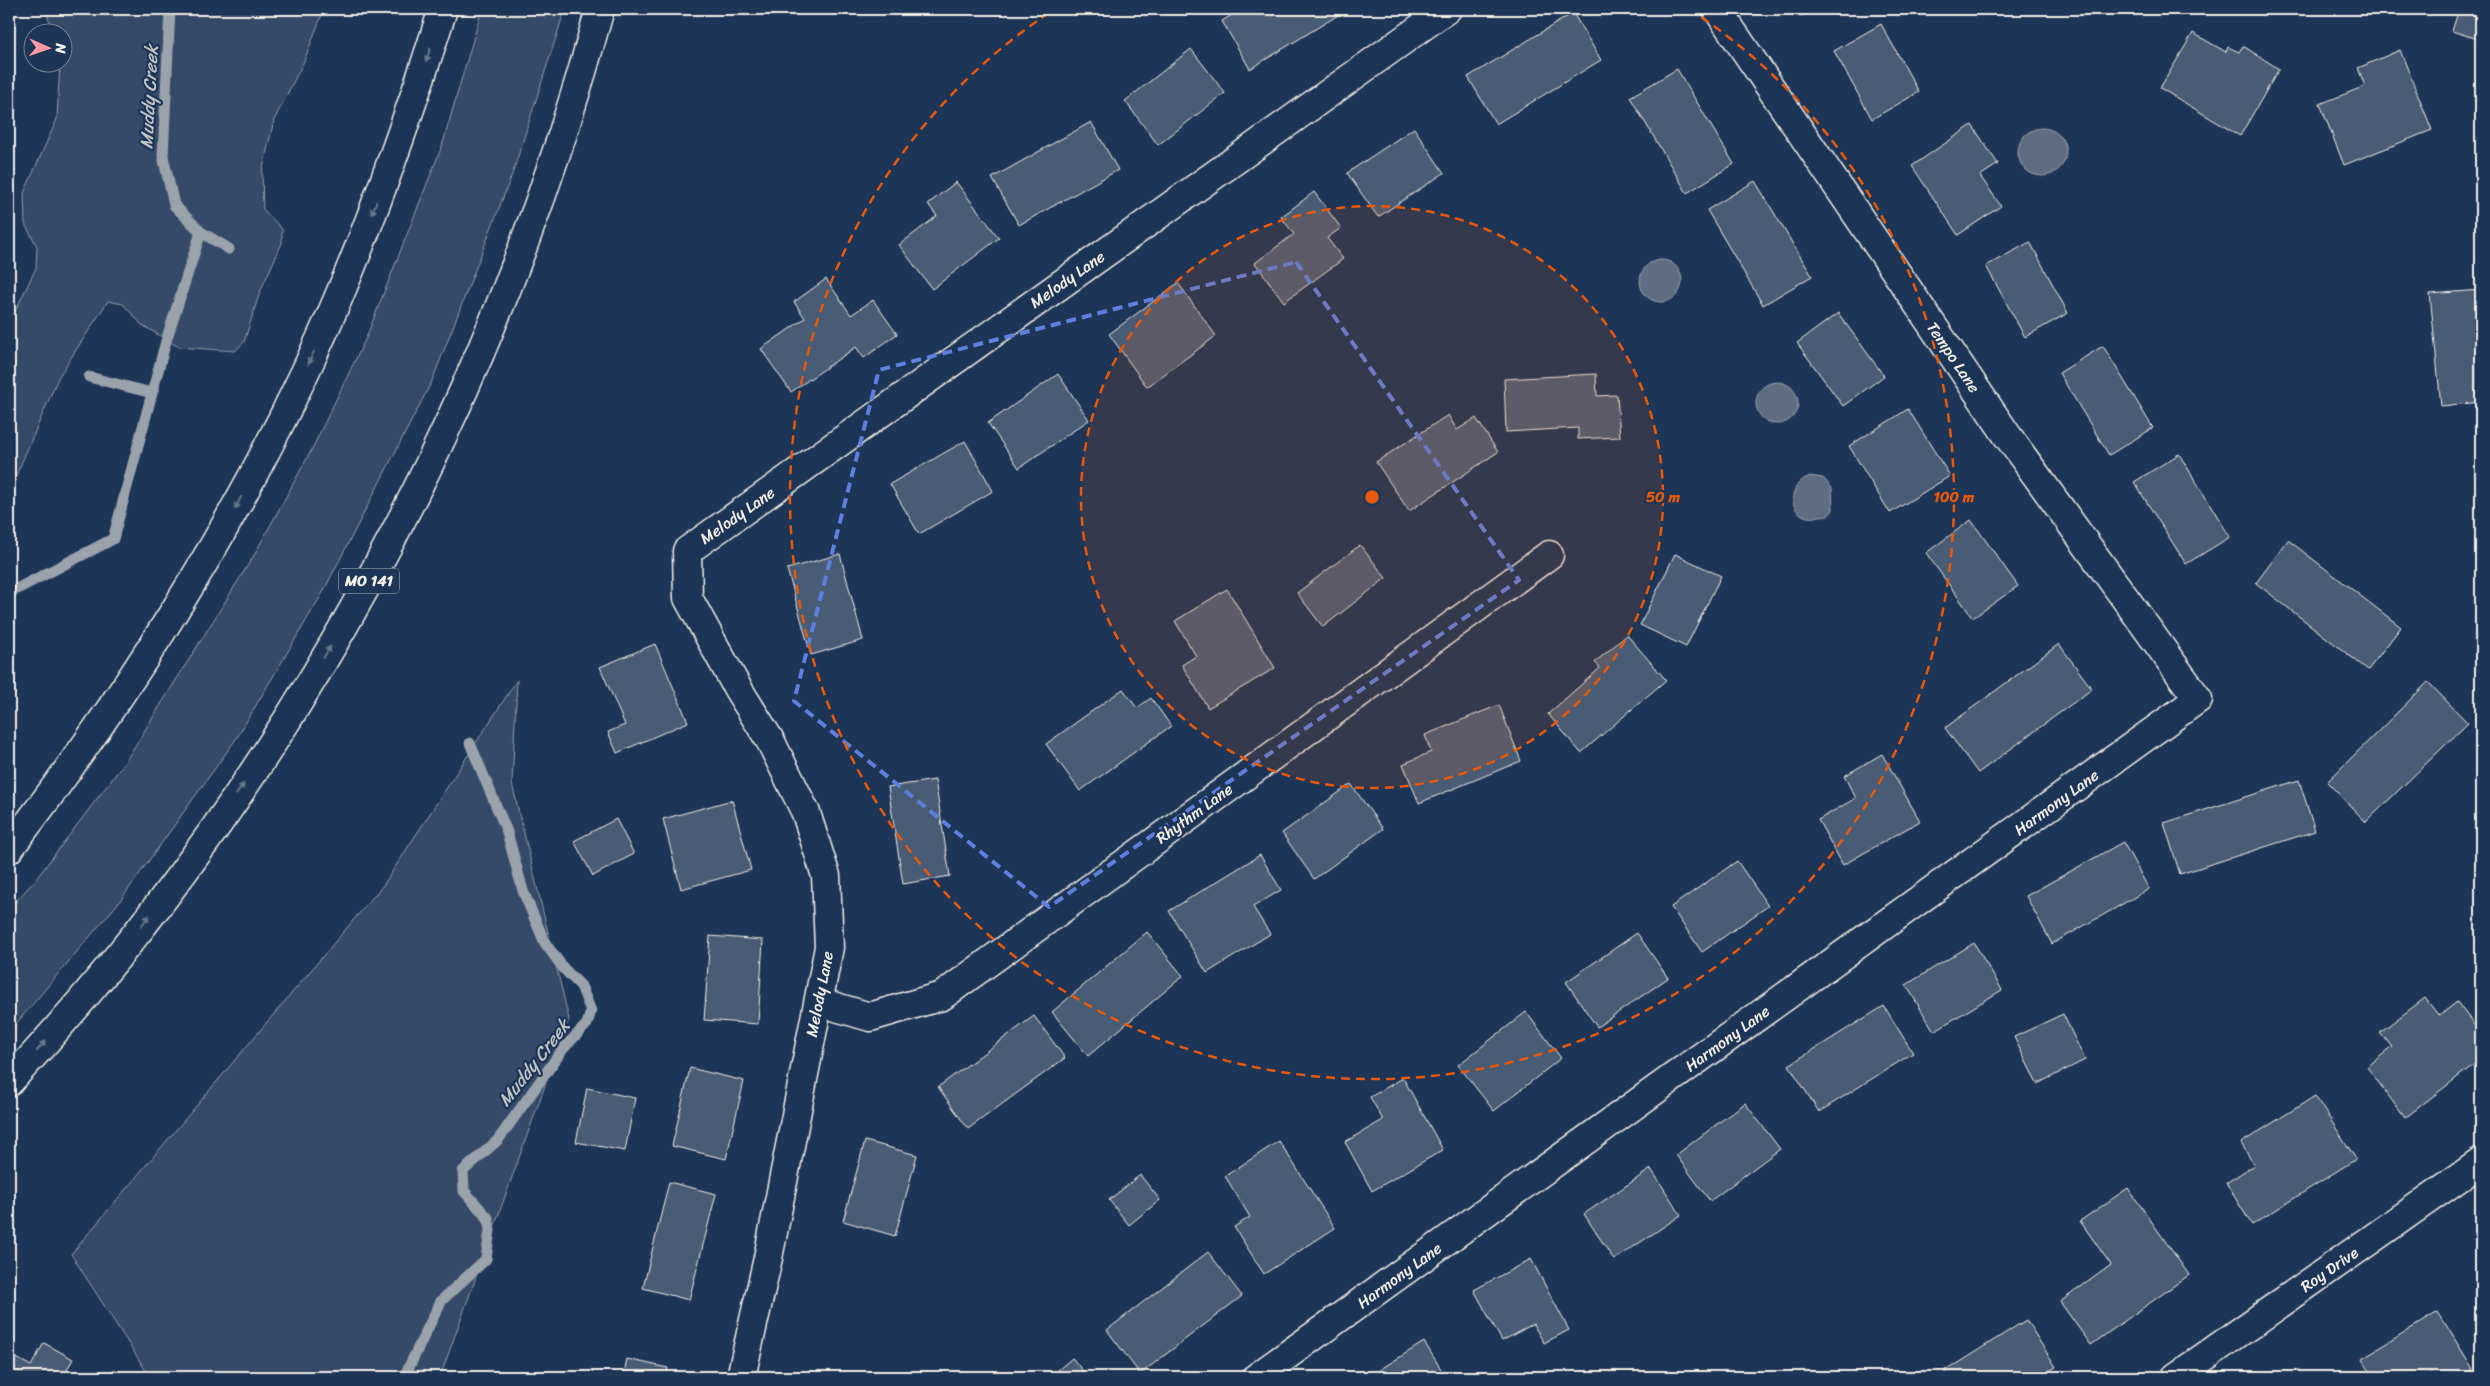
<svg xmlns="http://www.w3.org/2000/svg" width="2490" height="1386" font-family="Sriracha,sans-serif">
<rect width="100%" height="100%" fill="#1d3557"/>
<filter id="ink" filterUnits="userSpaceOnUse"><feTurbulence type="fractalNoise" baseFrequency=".02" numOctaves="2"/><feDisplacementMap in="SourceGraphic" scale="10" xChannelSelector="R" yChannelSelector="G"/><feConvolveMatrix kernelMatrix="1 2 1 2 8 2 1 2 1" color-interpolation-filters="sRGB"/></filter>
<g filter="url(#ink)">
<path fill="#354a67" stroke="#949ea8" d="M46 9H322L321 17 304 61 274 120 262 172 263 209 282 229V243L260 292 244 342 235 351 179 347 142 325 123 304 108 301 59 376 9 492V324L36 268 37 246 25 224 24 193 57 119 60 63 62 62V32H52Z
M482 9H565L513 172 432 381 322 594 236 739 120 901 9 1032V909L36 879 125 762 253 557 311 451 366 338 442 146Z
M517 680 512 784 569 1019 440 1377H150L71 1254 384 884Z"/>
<path fill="#5e6d82" stroke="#9aa2ab" d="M2018 152a24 24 0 1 1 48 0a24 24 0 1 1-48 0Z
M1640 281a21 21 0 1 1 42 0a21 21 0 1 1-42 0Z
M1756 403a21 21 0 1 1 42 0a21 21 0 1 1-42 0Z
M1810 476 1823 478 1832 488 1833 510 1828 516C1820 514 1813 520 1804 516 1785 506 1792 482 1810 476Z"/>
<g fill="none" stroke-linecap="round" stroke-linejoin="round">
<path stroke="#9aa2ab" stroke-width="11" d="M170 9 163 156 174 205 201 232 229 249
M89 377 152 393
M9 593 113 539 166 341 201 232
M404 1377 441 1301 486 1259 490 1230 488 1218 464 1191 463 1171 498 1140 563 1049 587 1024 591 1011 581 986 564 969 545 943 523 891 507 832 470 743"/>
</g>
<path fill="#485b74" stroke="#f4f1e8" d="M1242 9H1348L1250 69 1222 21Z
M1797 9H1814L1801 16Z
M2459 9H2481V40L2452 31Z
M1573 13 1601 60 1496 124 1468 77Z
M1881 24 1919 92 1872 119 1834 51Z
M2193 33 2226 52 2228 47 2239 52 2243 46 2279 69 2240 136 2160 88Z
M1191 49 1225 93 1158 145 1125 101Z
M2400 50 2432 130 2344 165 2320 104 2365 86 2358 68Z
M1677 69 1734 164 1687 193 1630 97Z
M1091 122 1118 170 1019 225 992 178Z
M1972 125 1998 164 1980 176 2001 206 1958 235 1912 166Z
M1414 128 1444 173 1378 217 1347 173Z
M1755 181 1812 276 1763 305 1707 210Z
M956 182 999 238 932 289 899 245 937 216 928 204Z
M1314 192 1341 228 1327 238 1343 259 1284 302 1255 263 1294 234 1281 217Z
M2030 242 2068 313 2025 337 1986 266Z
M826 279 851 315 873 300 897 334 864 358 856 347 791 392 761 349 805 318 794 302Z
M1178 283 1216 336 1147 387 1109 334Z
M2481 290V402L2441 406 2430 294Z
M1838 313 1884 376 1843 406 1797 343Z
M2103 346 2153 428 2109 455 2059 373Z
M1058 374 1089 420 1019 468 988 423Z
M1596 374 1597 396 1617 395 1620 437 1578 439V428L1506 432 1504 379Z
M1908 409 1950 476 1890 513 1849 446Z
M1448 415 1457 430 1476 418 1498 452 1409 511 1376 462Z
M965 441 993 491 919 534 890 484Z
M2179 454 2230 537 2186 564 2134 482Z
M1971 520 2018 586 1973 618 1926 553Z
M2288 540 2401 627 2368 670 2256 583Z
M1360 545 1386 578 1323 627 1297 593Z
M840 554 863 640 811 655 787 569Z
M1675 554 1721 576 1686 647 1640 625Z
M1227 589 1275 668 1208 708 1182 665 1196 656 1175 621Z
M1627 635 1666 680 1581 753 1548 714 1600 668 1595 662Z
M655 644 688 722 617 753 608 732 625 725 600 667Z
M2059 644 2092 689 1978 773 1945 728Z
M2428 682 2468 723 2366 822 2327 782Z
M1123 689 1137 708 1151 698 1171 726 1080 791 1046 744Z
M1499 705 1521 761 1419 803 1403 764 1431 752 1425 735Z
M1882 754 1920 821 1843 865 1818 820 1856 798 1844 776Z
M935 780 950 876 903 884 888 787Z
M2299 780 2315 831 2180 874 2164 823Z
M1351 784 1383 829 1314 879 1282 833Z
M732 800 751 870 681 889 663 819Z
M616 819 634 854 593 876 574 841Z
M2123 842 2149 889 2052 944 2026 896Z
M1260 855 1281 890 1253 907 1270 934 1207 973 1169 911Z
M1737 861 1768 906 1702 952 1671 907Z
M1147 932 1183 976 1088 1056 1052 1012Z
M1637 933 1668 978 1597 1027 1566 982Z
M710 936 763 940 758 1024 704 1020Z
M1974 943 2002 990 1934 1031 1906 985Z
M2425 998 2439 1016 2457 1002 2481 1034V1059L2405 1118 2367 1067 2392 1047 2380 1032Z
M1884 1006 1913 1053 1819 1112 1789 1065Z
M1526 1012 1561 1058 1494 1111 1458 1065Z
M2063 1014 2085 1060 2037 1084 2014 1037Z
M1034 1016 1065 1058 968 1129 938 1087Z
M690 1068 744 1081 726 1159 672 1146Z
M1403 1078 1443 1150 1372 1191 1345 1142 1383 1120 1370 1097Z
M587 1088 635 1098 625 1151 576 1142Z
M2315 1096 2356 1159 2252 1225 2226 1183 2254 1165 2241 1143Z
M1745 1103 1780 1149 1710 1201 1676 1155Z
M865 1141 917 1155 895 1236 843 1221Z
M1279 1141 1335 1228 1264 1274 1234 1227 1250 1217 1225 1176Z
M1651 1169 1681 1215 1614 1260 1584 1214Z
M1140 1175 1160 1200 1129 1225 1109 1200Z
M669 1182 716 1194 689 1300 643 1288Z
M2128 1188 2189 1275 2091 1345 2060 1302 2111 1265 2080 1221Z
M1208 1252 1242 1296 1140 1374 1107 1330Z
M1531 1259 1569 1330 1544 1343 1533 1324 1502 1341 1474 1290Z
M2438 1312 2473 1369 2460 1377H2434L2432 1373 2426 1377H2373L2362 1358Z
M2026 1320 2056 1367 2039 1377H1949L1945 1371Z
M1424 1342 1446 1377H1368Z
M44 1343 73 1359 63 1377H9V1354L31 1366Z
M1072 1358 1088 1377H1050Z
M627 1359 668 1368 666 1377H623Z"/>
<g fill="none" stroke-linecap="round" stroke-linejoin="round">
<defs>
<path id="street" d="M819 1002 870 1017 942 996 1549 555
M741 1377 768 1258 829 947 826 876 806 813 771 742 738 689 688 598 687 551 1447 9
M1257 1377 2198 699 2007 435 1717 9
M2176 1377 2481 1162"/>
<path id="highway" d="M9 849C146 671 265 478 350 270 385 184 415 97 443 9
M9 1082C289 781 492 405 600 9"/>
</defs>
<use href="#street" stroke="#f4f1e8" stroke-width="31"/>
<use href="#highway" stroke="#f4f1e8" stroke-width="31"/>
<use href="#street" stroke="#1d3557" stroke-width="28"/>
<use href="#highway" stroke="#1d3557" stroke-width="28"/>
</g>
<defs><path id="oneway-solid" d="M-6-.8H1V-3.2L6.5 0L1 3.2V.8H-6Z" transform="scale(1.25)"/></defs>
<g fill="#68778a">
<use href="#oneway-solid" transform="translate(428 55) rotate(108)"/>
<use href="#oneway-solid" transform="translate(374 208) rotate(111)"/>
<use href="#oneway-solid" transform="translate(311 358) rotate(114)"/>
<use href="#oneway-solid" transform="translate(238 503) rotate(117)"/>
<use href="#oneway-solid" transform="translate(327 652) rotate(-59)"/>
<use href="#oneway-solid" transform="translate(240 789) rotate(-56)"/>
<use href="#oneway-solid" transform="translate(145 921) rotate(-53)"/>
<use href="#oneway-solid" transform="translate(41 1046) rotate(-50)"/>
</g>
</g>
<path fill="none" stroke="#5e7fdd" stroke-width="4" stroke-dasharray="10 6" stroke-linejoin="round" d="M1296 262 1519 580 1049 907 794 701 879 370Z"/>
<circle cx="1372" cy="497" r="291" fill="#e8590c" fill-opacity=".12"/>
<g fill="none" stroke="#e8590c" stroke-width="2.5" stroke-dasharray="9 6">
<circle cx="1372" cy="497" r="291"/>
<path d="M1689 9A582 582 0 1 1 1055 9"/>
</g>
<g text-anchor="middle" stroke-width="4.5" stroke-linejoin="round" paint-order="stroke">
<rect fill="#1d3557" stroke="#b4b9bc" stroke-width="1" x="339" y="568.5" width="60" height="25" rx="4"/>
<g font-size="15" font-weight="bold" fill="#f4f1e8">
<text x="369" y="586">MO 141</text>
</g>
<g font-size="16" fill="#f4f1e8" stroke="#1d3557">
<text transform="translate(1067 279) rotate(-35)" y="6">Melody Lane</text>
<text transform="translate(1954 357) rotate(56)" y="6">Tempo Lane</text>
<text transform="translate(737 515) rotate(-35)" y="6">Melody Lane</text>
<text transform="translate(2056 802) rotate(-36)" y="6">Harmony Lane</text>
<text transform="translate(1194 813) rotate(-36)" y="6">Rhythm Lane</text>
<text transform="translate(819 994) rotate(-79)" y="6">Melody Lane</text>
<text transform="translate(1727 1038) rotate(-36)" y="6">Harmony Lane</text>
<text transform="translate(2329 1269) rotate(-35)" y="6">Roy Drive</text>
<text transform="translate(1399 1275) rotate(-36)" y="6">Harmony Lane</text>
</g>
<g font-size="18" font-style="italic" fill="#c0c3c4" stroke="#1d3557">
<text transform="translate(149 97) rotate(-87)" y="6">Muddy Creek</text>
<text transform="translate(534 1063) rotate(-52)" y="6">Muddy Creek</text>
</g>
</g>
<circle cx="1372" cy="497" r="8" fill="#e8590c" stroke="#1d3557" stroke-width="2.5"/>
<g font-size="15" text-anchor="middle" font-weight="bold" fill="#e8590c" stroke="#1d3557" stroke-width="4.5" stroke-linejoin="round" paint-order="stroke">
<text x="1663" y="502">50 m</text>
<text x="1954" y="502">100 m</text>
</g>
<rect width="2490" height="1386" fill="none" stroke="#1d3557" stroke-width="30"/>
<rect x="15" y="15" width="2460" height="1356" fill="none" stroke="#f4f1e8" stroke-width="2" filter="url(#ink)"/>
<g transform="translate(48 48) rotate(92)"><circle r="24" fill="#1d3557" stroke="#738091"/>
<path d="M0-4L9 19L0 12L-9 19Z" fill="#ff9aa2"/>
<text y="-8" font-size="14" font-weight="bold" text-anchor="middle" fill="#f4f1e8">N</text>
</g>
</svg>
